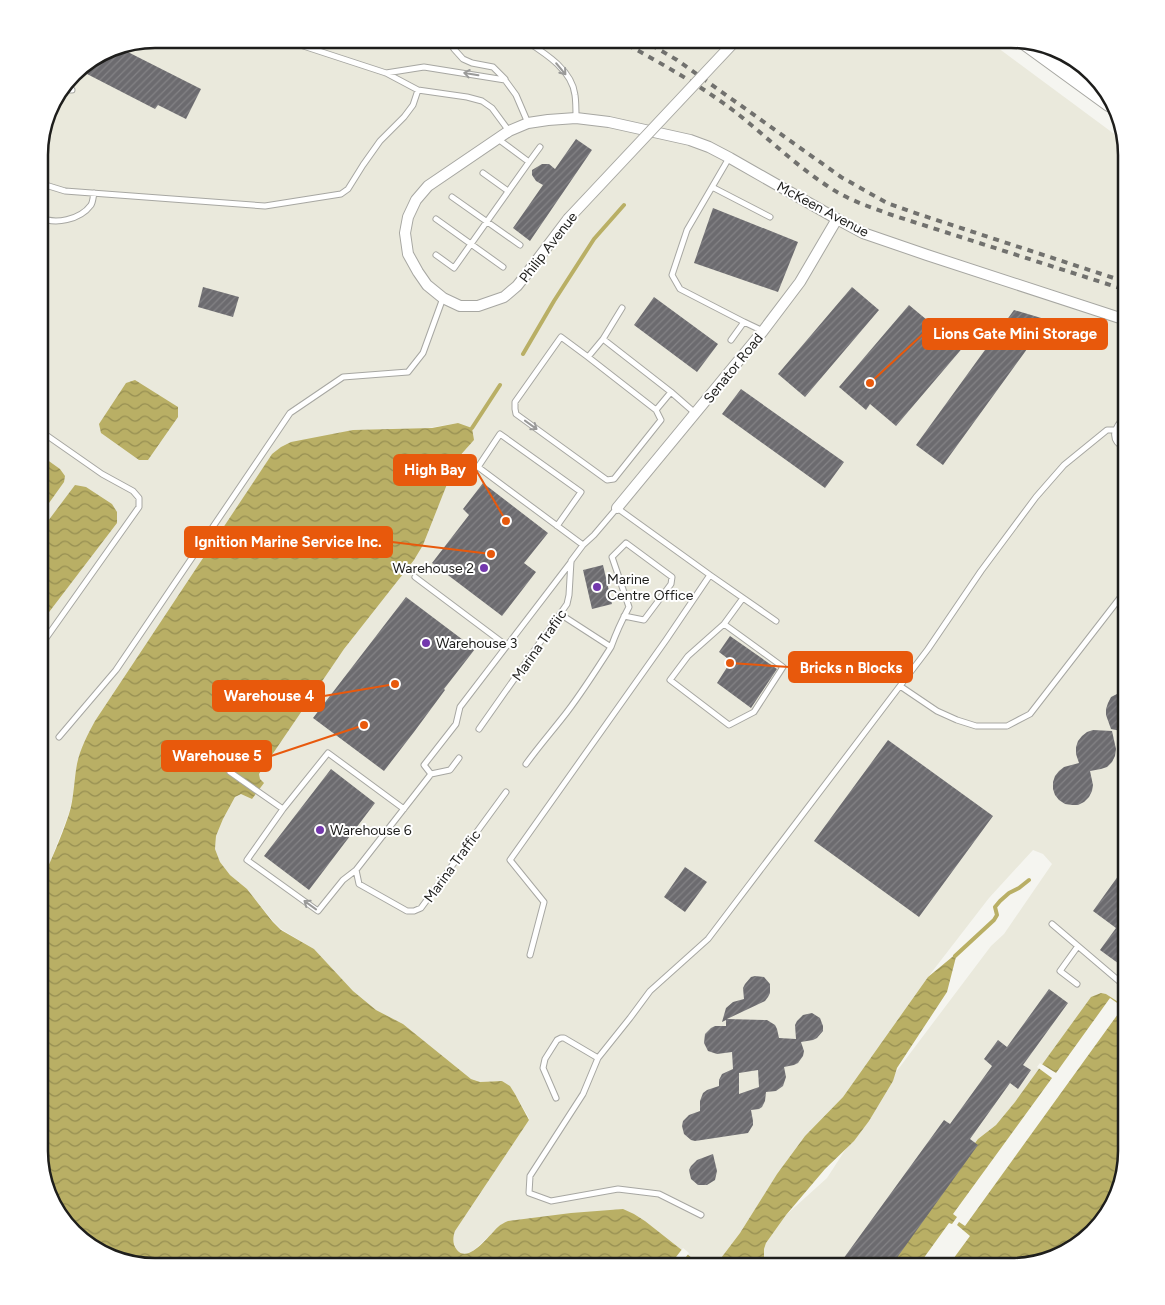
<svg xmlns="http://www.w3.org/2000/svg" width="1165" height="1305" font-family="Figtree,sans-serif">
<defs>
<pattern id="water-waves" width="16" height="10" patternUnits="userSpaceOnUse" patternTransform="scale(1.25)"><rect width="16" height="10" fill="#b9af65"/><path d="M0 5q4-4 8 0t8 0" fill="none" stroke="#968e52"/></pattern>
<pattern id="building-hatch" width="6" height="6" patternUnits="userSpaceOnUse" patternTransform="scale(1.25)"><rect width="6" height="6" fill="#6c6b6f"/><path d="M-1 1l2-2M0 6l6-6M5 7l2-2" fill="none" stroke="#848386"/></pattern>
</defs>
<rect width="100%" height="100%" fill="#f5f5f0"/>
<path fill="#eae9dc" d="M155 39H986L1121 139 1126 154V1007L1106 994 996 1125 978 1139 884 1266H764V1249L766 1243 786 1215 827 1178 893 1076 991 946 1004 934 1052 864 1043 854 1033 850 989 898 928 977 843 1097 805 1136 777 1174 740 1233 718 1262 715 1265 712 1266H706L697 1262 645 1221 634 1214 502 1224 474 1250 469 1253 462 1254 458 1251 455 1248 453 1239 455 1231 529 1120V1118L515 1094 510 1086 502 1081 480 1082 471 1079 403 1024 376 1010 353 991 314 949 281 929 272 920 247 889 230 875 220 862 215 849 216 836 223 819 235 797 241 793 252 799 260 779 259 774 288 729 344 649 423 545 457 459 474 440 458 423 272 454 234 513 73 796 69 813 47 870 39 886V147L51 104 78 68 110 47Z"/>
<path fill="url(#water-waves)" d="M135 380 178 407V417L148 460H139L101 433 99 424 126 383Z
M458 423 472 428 474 440 457 459 423 545 414 560 344 649 259 774 260 779 264 783 252 799 241 794 235 797 223 819 216 836 215 849 220 862 230 875 247 889 272 921 281 930 314 949 353 991 376 1010 403 1024 471 1079 480 1082 502 1081 510 1086 515 1094 529 1120 455 1231C453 1237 452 1244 457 1250 469 1264 489 1235 498 1227 501 1224 504 1223 508 1221L571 1213 623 1209 634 1214 645 1221 697 1262 707 1266H154L103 1254 63 1221 39 1151V886C50 863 61 838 69 814 74 798 74 780 77 764 80 749 88 734 95 721L272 454 281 447 291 442 353 430 432 428Z
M39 454 60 469 65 476 64 482 39 517Z
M75 485 86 487 112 504 117 512V523L43 620 39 623V533Z
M957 953 947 992 897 1068 893 1081 869 1121 854 1141 825 1169 786 1215 766 1243 764 1249V1266H712L715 1265 718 1262 740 1233 777 1174 805 1136 843 1097 928 977Z
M1101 993 1106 994 1126 1007V1151L1114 1202 1081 1242 1011 1266H884L978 1139 996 1125 1015 1102 1091 997Z"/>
<path fill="#f5f5f0" d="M1110 998 1123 1007 965 1226 959 1222 957 1225 970 1236 948 1266H918L949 1223 952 1224 957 1217 953 1214 1052 1078 1037 1067 1040 1063 1056 1073Z
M683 1248 689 1253 679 1266H669Z"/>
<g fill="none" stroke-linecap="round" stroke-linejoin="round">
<path stroke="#b9af65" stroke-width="4" d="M523 354 554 301 594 239 624 205
M472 428 500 385
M955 956 994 920 997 915 995 907 1000 901 1009 893 1019 888 1029 880"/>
</g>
<path fill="url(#building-hatch)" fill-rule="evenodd" d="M116 46 201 89 186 119 158 105 155 109 87 74 96 57 110 47Z
M576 139 592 150 530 241 513 228 543 185 536 181 532 175V170L542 164H549L555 169Z
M713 208 798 242 778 292 694 263Z
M203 287 239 297 233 317 198 307Z
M852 287 879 310 805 397 778 374Z
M654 297 718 344 697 372 634 325Z
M909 305 933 325 937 321 965 345 896 426 870 404 866 410 839 387Z
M1014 310 1048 320 943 465 916 445Z
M741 389 844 462 825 488 722 414Z
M483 483 548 533 524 563 536 572 502 616 432 563 469 515 463 509Z
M603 565 612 604 592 609 583 570Z
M406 597 475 649 444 689 445 690 414 732 384 771 313 718Z
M730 636 777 669 751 708 717 683 731 661 719 652Z
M1126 691V732L1111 729 1106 715V709L1108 703 1111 697 1117 694Z
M1093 730 1112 731 1116 749 1115 756 1112 762 1107 767 1101 769 1090 771 1093 785 1092 791 1089 797 1084 802 1078 805H1072L1065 804 1059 800 1055 795 1053 789V782L1055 776 1059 771 1064 767 1079 763 1076 754V747L1078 741 1082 736 1087 732Z
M888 740 993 816 919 917 814 841Z
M331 769 375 803 309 890 264 856Z
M1126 865V969L1100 950 1116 928 1093 911Z
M685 867 707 882 685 912 664 897Z
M755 976 764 977 770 984V993L768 997 765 1001 727 1019 767 1020 775 1025 777 1029 779 1038 796 1039 795 1025 797 1021 803 1015 812 1013 820 1018 823 1026V1031L817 1038 813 1040 801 1042 804 1051 803 1056 798 1063 794 1065 784 1067 786 1077 783 1086 776 1091 766 1092 765 1101 762 1107 759 1109 751 1110 753 1121V1125L748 1133 695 1141 691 1140 684 1134 682 1126 683 1121 689 1115 700 1111V1101L703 1093 707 1090 719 1086V1080L722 1074 733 1069 732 1052 717 1054 708 1051 704 1043 705 1034 711 1028 715 1026H726V1020L722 1022 726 1008 733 1002 744 999 743 988 745 984 751 977ZM758 1070 759 1087 739 1094V1073Z
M1049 989 1068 1003 1023 1065 1031 1070 1018 1089 1010 1083 970 1139 978 1145 891 1266H838L944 1120 950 1124 992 1066 984 1059 998 1040 1007 1047Z
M713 1154 717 1171 715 1180 707 1185H698L691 1179 689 1170 691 1166 697 1160Z"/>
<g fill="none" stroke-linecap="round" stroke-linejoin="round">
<defs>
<path id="service" d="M282 39 386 73 418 90 467 97 482 101 492 108 509 131
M448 39 454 49 463 59 472 63 493 67 505 79
M523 39C543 52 572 69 575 95 576 102 576 110 576 118
M386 73 424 67 505 80 516 95 528 123
M61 90H72
M498 139 529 162 540 147
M729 158 687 230 672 275 680 289 744 322
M483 173 508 191
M39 183 65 191 265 206 341 194 348 189 363 165 380 141 404 117 413 105 418 90
M712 187 770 217
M452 197 520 245
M39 217C55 225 80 220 91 205 93 202 93 197 94 193
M436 219 503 267
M436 255 454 268 529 162
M39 260 45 220
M622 308 603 339 588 357 561 337 515 402V409L516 414 607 480 614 479 661 420 656 410
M603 339 671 392 695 413
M731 340 744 322 763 331
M588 357 656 410 671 392
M1126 416C1114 427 1108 440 1126 449
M557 526 581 492 500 434 478 467 583 545
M710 575 776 621
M415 577 507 646
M560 614 611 647C616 633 622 620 629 607L612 557 626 543 672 577 671 584 644 620 624 616
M724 624 783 667 754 712 729 725 670 680 688 656Z
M724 624 743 598
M39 648 139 507V498L133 491 102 474 39 430
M900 686 937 711 957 720 976 726H1007L1030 714 1126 590
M479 729 567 604 569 595 571 561 583 545 594 535 617 508 710 575 666 640 510 860 544 902 530 955
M59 737 116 670 290 413 343 377 408 372 423 353 443 298
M459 758 450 770 431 774 356 870 359 884 407 911H414L421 908 506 792
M526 764C539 746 554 729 567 712 583 691 597 669 611 647
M230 772 283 809 328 753 404 809
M431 774 424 765 456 724 460 707 571 562
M283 809 247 860 318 911 343 880 356 870
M1052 924 1126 987
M1077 984 1060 971 1078 946
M598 1058 583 1094 530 1176 529 1193 551 1201 618 1189 659 1194 701 1215
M556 1098 543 1068 545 1059 557 1040 561 1038H564L598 1058 630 1018 650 991 708 939 928 649 981 571 1036 497 1064 465 1107 430H1115"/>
<path id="minor" d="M568 219 525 276 517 286 504 297 478 306H460L443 298 427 285 418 272 408 254 405 233 408 217 416 200 428 186 509 131 528 123 548 120 576 118 609 122 690 140 709 147 730 158 837 219 863 233 927 255 1126 320
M617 508 763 331 800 282 837 219"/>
<path id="tertiary" d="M1021 40 1109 104"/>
</defs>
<use href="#service" stroke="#a7a7a2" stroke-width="7"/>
<use href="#minor" stroke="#a7a7a2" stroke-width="12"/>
<use href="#tertiary" stroke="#a7a7a2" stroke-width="16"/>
<use href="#service" stroke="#fff" stroke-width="5"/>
<use href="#minor" stroke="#fff" stroke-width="10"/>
<use href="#tertiary" stroke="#fff" stroke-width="14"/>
<path stroke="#71716e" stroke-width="4" stroke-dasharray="6 6" stroke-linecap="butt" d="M617 39C657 61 697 83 734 111 766 136 795 165 829 187 848 200 870 207 892 215L1126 290
M641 39 677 60 841 177 887 203 912 212 1126 282"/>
<defs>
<path id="minor-bridge" d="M568 219 737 39"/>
</defs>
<use href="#minor-bridge" stroke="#a7a7a2" stroke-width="12" stroke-linecap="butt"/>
<use href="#minor-bridge" stroke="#fff" stroke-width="10"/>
</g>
<defs><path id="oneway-shaft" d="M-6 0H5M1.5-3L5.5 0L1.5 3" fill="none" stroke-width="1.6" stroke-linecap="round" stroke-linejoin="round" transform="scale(1.25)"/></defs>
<g stroke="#9a9a99">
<use href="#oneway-shaft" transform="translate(561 69) rotate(50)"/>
<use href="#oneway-shaft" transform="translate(471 74) rotate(-171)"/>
<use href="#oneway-shaft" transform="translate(531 425) rotate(36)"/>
<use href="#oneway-shaft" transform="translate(310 905) rotate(-144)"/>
</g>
<g fill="#7337ad" stroke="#fff" stroke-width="2">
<circle cx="484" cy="568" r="5"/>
<circle cx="597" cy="587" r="5"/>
<circle cx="426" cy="643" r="5"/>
<circle cx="320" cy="830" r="5"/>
</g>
<g text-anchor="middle" stroke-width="4" stroke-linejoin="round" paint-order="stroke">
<g font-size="14" fill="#1e1e1c" stroke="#fff">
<text transform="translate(823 209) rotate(28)" y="5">McKeen Avenue</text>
<text transform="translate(548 247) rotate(-52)" y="5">Philip Avenue</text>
<text transform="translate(733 368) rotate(-51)" y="5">Senator Road</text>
<text transform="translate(539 645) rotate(-55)" y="5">Marina Trafiic</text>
<text transform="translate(452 866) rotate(-54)" y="5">Marina Traffic</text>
</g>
<g font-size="14" fill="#1e1e1c" stroke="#fff" text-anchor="start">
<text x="474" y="573" text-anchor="end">Warehouse 2</text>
<text x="607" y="584">Marine<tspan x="607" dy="16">Centre Office</tspan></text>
<text x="436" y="648">Warehouse 3</text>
<text x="330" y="835">Warehouse 6</text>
</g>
</g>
<path d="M0 0H1165V1305H0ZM155 48H1011A107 107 0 0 1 1118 155V1151A107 107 0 0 1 1011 1258H155A107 107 0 0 1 48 1151V155A107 107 0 0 1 155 48Z" fill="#fff" fill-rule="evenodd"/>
<path fill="none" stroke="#1e1e1c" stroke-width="2.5" d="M155 48H1011A107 107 0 0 1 1118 155V1151A107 107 0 0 1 1011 1258H155A107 107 0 0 1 48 1151V155A107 107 0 0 1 155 48Z"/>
<path fill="none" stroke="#e8590c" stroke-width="2" d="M870 383L923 334M506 521L476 470M491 554L392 542M730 663L789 667M395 684L324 696M364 725L271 756"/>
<g fill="#e8590c" stroke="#fff" stroke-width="2">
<circle cx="870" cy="383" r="5"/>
<circle cx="506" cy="521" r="5"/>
<circle cx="491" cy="554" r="5"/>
<circle cx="730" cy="663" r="5"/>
<circle cx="395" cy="684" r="5"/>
<circle cx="364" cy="725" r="5"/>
</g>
<g fill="#e8590c" stroke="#e8590c" stroke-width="2">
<rect x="923" y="319" width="184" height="30" rx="5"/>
<rect x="394" y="455" width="82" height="30" rx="5"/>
<rect x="185" y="527" width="207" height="30" rx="5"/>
<rect x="789" y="652" width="123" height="30" rx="5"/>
<rect x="213" y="681" width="111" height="30" rx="5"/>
<rect x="162" y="741" width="109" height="30" rx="5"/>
</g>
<g font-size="15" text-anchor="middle" font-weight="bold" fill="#fff">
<text x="1015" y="339">Lions Gate Mini Storage</text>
<text x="435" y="475">High Bay</text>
<text x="288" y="547">Ignition Marine Service Inc.</text>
<text x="851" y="673">Bricks n Blocks</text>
<text x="269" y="701">Warehouse 4</text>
<text x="217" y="761">Warehouse 5</text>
</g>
</svg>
